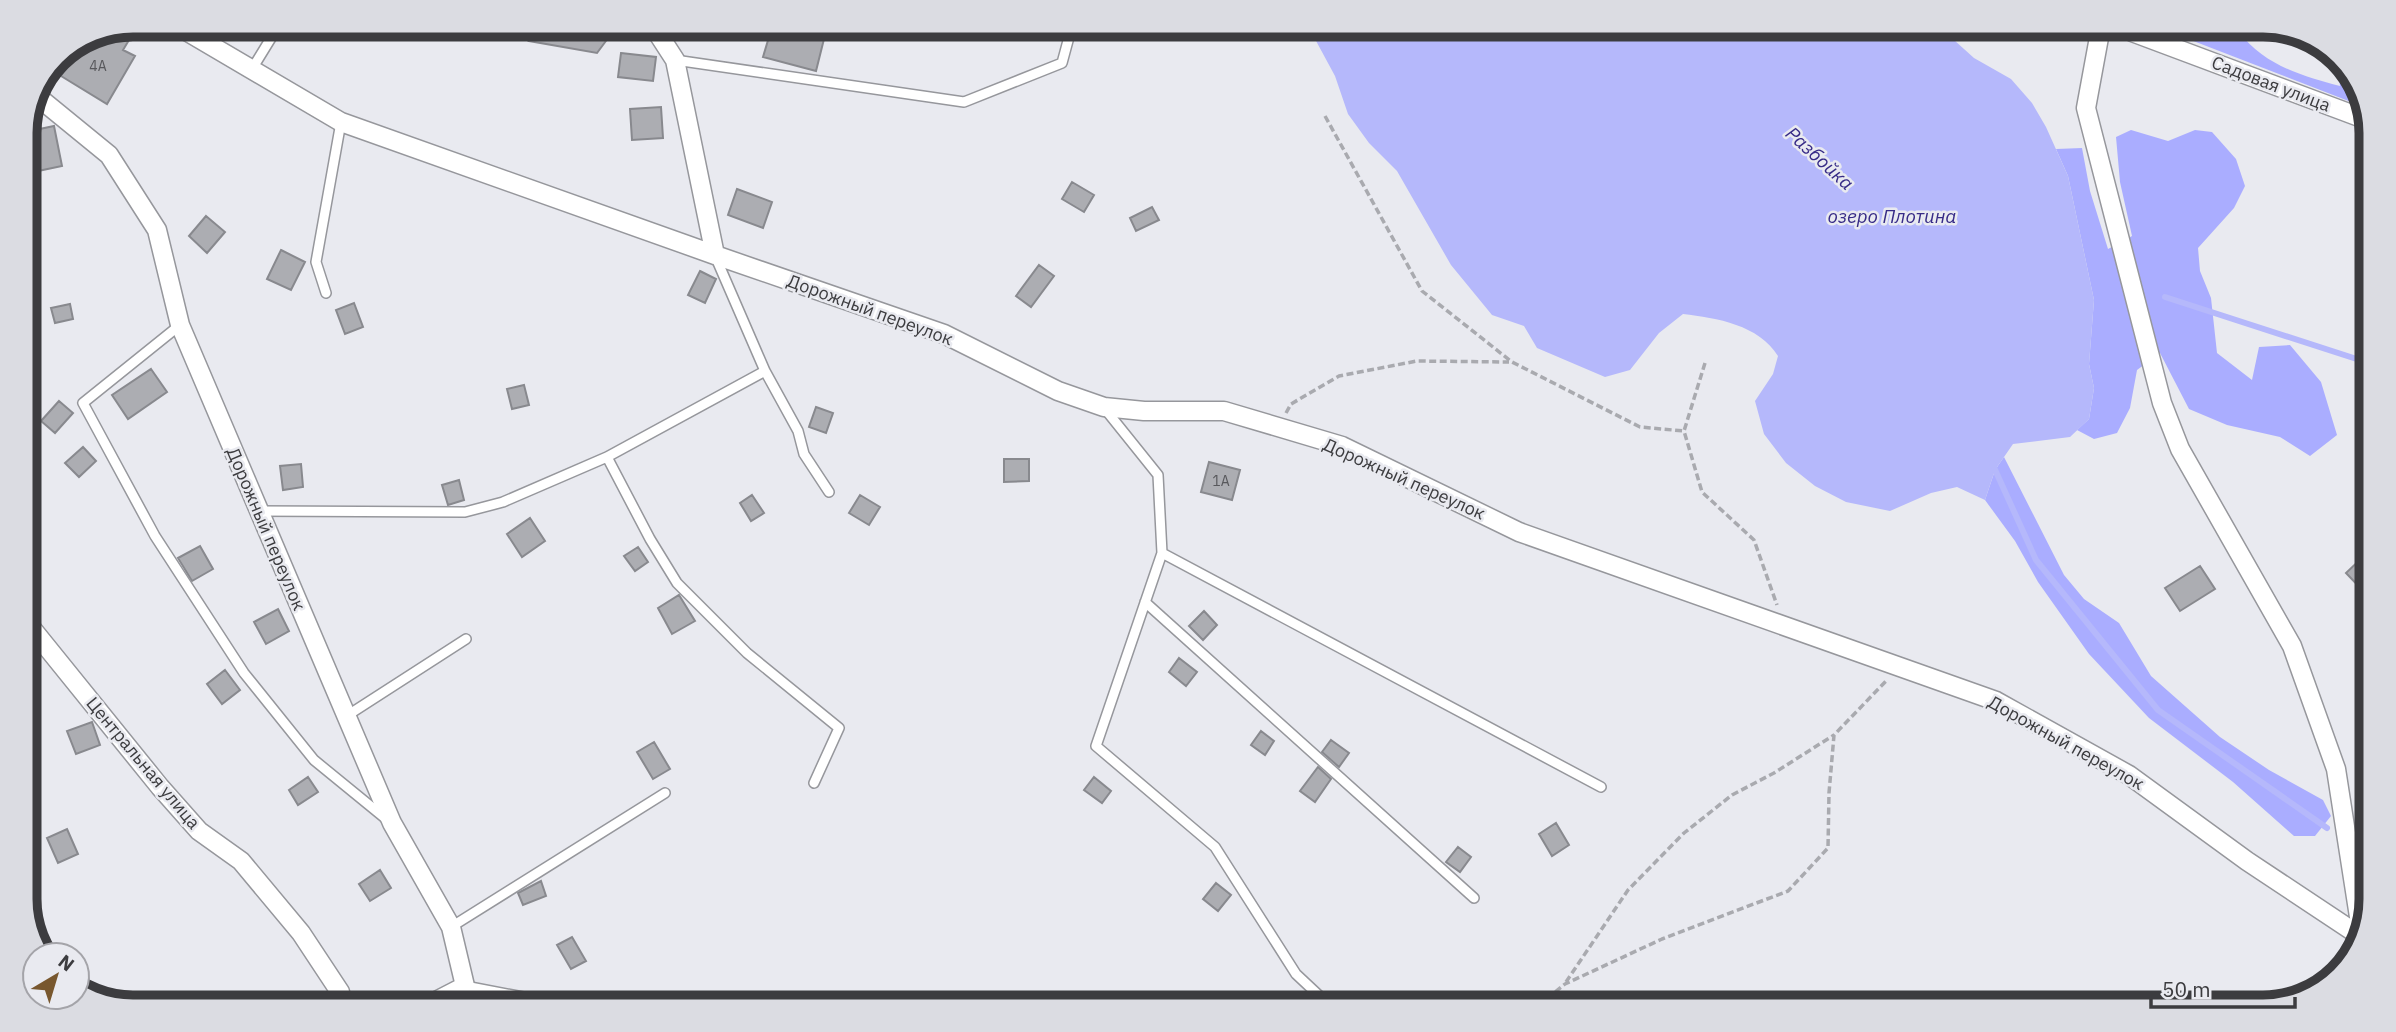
<svg xmlns="http://www.w3.org/2000/svg" width="2396" height="1032" font-family="'IBM Plex Sans',sans-serif">
<rect width="100%" height="100%" fill="#e9eaf0"/>
<path fill="#aaadff" d="M2170 32H2239C2264 65 2302 76 2340 86 2338 54 2314 53 2293 33H2304L2349 67 2364 107Z
M2131 130 2168 141 2195 130 2212 132 2236 159 2245 186 2234 208 2198 248 2200 271 2211 298 2217 353 2252 380 2259 347 2290 345 2321 382 2337 435 2310 456 2280 437 2227 425 2189 409 2160 353 2137 370 2130 408 2117 433 2094 439 2077 430 2089 419 2094 388 2089 364 2094 300 2068 176 2056 149 2082 148 2090 191 2108 249 2132 236 2120 182 2116 137Z
M2004 457 2064 575 2084 599 2119 623 2151 676 2220 737 2269 770 2323 800 2331 816 2315 836H2294L2233 782 2149 718 2089 654 2038 582 2015 541 1985 500 1995 470Z"/>
<path fill="#b5b8fb" d="M1313 29 1944 31 1974 58 2011 79 2032 103 2046 127 2068 176 2094 300 2089 364 2094 388 2089 419 2070 437 2013 444 1995 470 1985 500 1957 487 1931 493 1890 511 1846 502 1815 486 1786 463 1764 434 1755 401 1773 374 1778 356C1759 325 1717 318 1683 314L1659 333 1630 370 1605 377 1537 348 1524 326 1492 315 1451 265 1397 171 1369 143 1348 114 1335 76 1315 39Z"/>
<g fill="none" stroke-linecap="round" stroke-linejoin="round">
<path stroke="#b5b8fb" stroke-width="6" d="M2165 297 2369 363
M1992 463 2036 560 2158 710 2327 828"/>
</g>
<path fill="#acadb2" stroke="#88898e" stroke-width="2" d="M133 24 138 25 123 50 135 56 107 104 61 76 78 47Z
M541 26H617L597 53 529 41Z
M772 27H780L824 39 816 71 763 57Z
M621 53 656 57 653 81 618 77Z
M661 107 663 138 632 140 630 109Z
M54 126 62 166 38 171 30 131Z
M1072 182 1094 195 1084 212 1062 199Z
M737 189 772 202 763 228 728 215Z
M1152 207 1159 220 1136 231 1130 218Z
M206 216 225 232 207 253 189 236Z
M281 250 305 262 291 290 267 279Z
M1039 265 1054 276 1031 307 1016 296Z
M700 271 716 279 705 303 688 295Z
M354 303 363 327 345 334 336 310Z
M70 304 73 319 55 323 51 308Z
M151 369 167 392 128 419 112 395Z
M524 385 529 405 512 409 507 389Z
M59 401 73 413 55 433 41 421Z
M816 407 833 413 826 433 809 427Z
M83 447 96 461 79 477 65 463Z
M1004 459H1029V481L1004 482Z
M1209 462 1240 470 1232 500 1201 492Z
M301 464 303 487 283 490 280 466Z
M459 480 464 500 448 505 442 485Z
M752 495 764 513 751 521 740 503Z
M860 495 880 507 869 525 849 513Z
M530 518 545 541 522 557 507 534Z
M200 546 213 569 192 581 178 558Z
M638 547 648 562 635 571 624 556Z
M2367 553V595L2346 573Z
M2200 566 2215 589 2180 611 2165 588Z
M679 595 695 621 672 634 658 608Z
M278 609 289 631 266 644 254 622Z
M1204 611 1217 625 1203 640 1189 626Z
M1179 658 1197 672 1186 686 1169 672Z
M225 670 240 690 222 704 207 684Z
M92 722 100 745 76 754 67 731Z
M1261 731 1274 741 1265 755 1251 745Z
M1331 740 1349 753 1339 767 1322 752Z
M654 742 670 769 653 779 637 752Z
M1318 767 1331 779 1315 802 1300 791Z
M308 777 318 792 298 805 289 790Z
M1094 777 1111 791 1102 803 1084 790Z
M1556 823 1569 845 1552 856 1539 834Z
M67 829 78 854 58 863 47 838Z
M1458 847 1471 857 1460 872 1446 862Z
M380 870 391 888 370 901 359 884Z
M541 881 546 896 523 905 518 893Z
M1216 883 1231 895 1218 911 1203 899Z
M572 937 586 961 571 969 557 945Z"/>
<g fill="none" stroke-linecap="round" stroke-linejoin="round">
<defs>
<path id="lane" d="M675 60 964 102 1062 63 1069 37 1065 28
M252 69 279 25
M716 258 765 371 798 431 804 454 829 492
M326 293 316 262 341 122
M180 325 83 403 155 536 244 673 314 760 385 818
M1105 409 1158 475 1162 553 1601 787
M607 457 650 539 677 583 747 653 839 728 814 783
M258 511 465 512 503 502 607 457 765 371
M1162 553 1096 746 1215 847 1296 974 1328 1004
M1145 602 1474 898
M345 717 466 639
M451 927 665 793
M465 986 523 997 528 1001"/>
<path id="street" d="M176 25 341 122 715 255 944 334 1058 391 1104 407 1144 411H1224L1342 446 1519 532 1996 701 2129 775 2247 861 2363 938
M653 26 675 60 715 255
M2100 32 2086 108 2162 403 2180 449 2292 646 2336 769 2362 936
M2132 32 2370 121
M38 97 109 155 157 230 180 325 392 823 451 927 465 986 436 1001
M25 620 160 787 199 831 241 861 301 933 340 992 341 1000"/>
</defs>
<use href="#lane" stroke="#96979c" stroke-width="12"/>
<use href="#street" stroke="#96979c" stroke-width="21"/>
<path stroke="#a9aaaf" stroke-width="3.5" stroke-dasharray="7 3.5" stroke-linecap="butt" d="M1325 116 1422 291 1512 362 1640 427 1684 431
M1705 363 1684 431 1702 492 1754 540 1777 605
M1286 413 1291 404 1339 376 1417 361 1509 362
M1566 982 1628 890 1684 833 1732 795 1774 773 1834 735
M1539 1005 1565 984 1662 939 1788 891 1828 848 1829 793 1834 735 1886 681"/>
<use href="#lane" stroke="#fff" stroke-width="9"/>
<use href="#street" stroke="#fff" stroke-width="18"/>
</g>
<g text-anchor="middle" stroke-width="5" stroke-linejoin="round" paint-order="stroke">
<g font-size="14" fill="#58585c">
<text x="98" y="71">4А</text>
<text x="1221" y="486">1А</text>
</g>
<g font-size="18" fill="#3c3c3f" stroke="#e9eaf0">
<text transform="translate(2271 84) rotate(21)" y="6">Садовая улица</text>
<text transform="translate(870 310) rotate(20)" y="6">Дорожный переулок</text>
<text transform="translate(1404 479) rotate(24)" y="6">Дорожный переулок</text>
<text transform="translate(266 529) rotate(67)" y="6">Дорожный переулок</text>
<text transform="translate(2066 743) rotate(29)" y="6">Дорожный переулок</text>
<text transform="translate(143 763) rotate(50)" y="6">Центральная улица</text>
</g>
<g font-size="19" font-style="italic" fill="#372b87" stroke="#e9eaf0">
<text transform="translate(1820 158) rotate(42)" y="7">Разбойка</text>
<text x="1892" y="223">озеро Плотина</text>
</g>
</g>
<path d="M0 0H2396V1032H0ZM133 37H2263A96 96 0 0 1 2359 133V899A96 96 0 0 1 2263 995H133A96 96 0 0 1 37 899V133A96 96 0 0 1 133 37Z" fill="#dbdce2" fill-rule="evenodd"/>
<path fill="none" stroke="#3c3c3f" stroke-width="9" d="M133 37H2263A96 96 0 0 1 2359 133V899A96 96 0 0 1 2263 995H133A96 96 0 0 1 37 899V133A96 96 0 0 1 133 37Z"/>
<g transform="translate(56 976) rotate(38)"><circle r="33" fill="#e9eaf0" stroke="#a4a4a9" stroke-width="2"/>
<path d="M0-5L12 26L0 18L-12 26Z" fill="#78572e"/>
<text y="-10" font-size="19" font-weight="bold" text-anchor="middle" fill="#3c3c3f">N</text>
</g>
<path d="M2151 997v10h144v-10" fill="none" stroke="#3c3c3f" stroke-width="3.5"/>
<text x="2162" y="997" font-size="21" fill="#3c3c3f" stroke="#e9eaf0" stroke-width="5" paint-order="stroke">50 m</text>
</svg>
